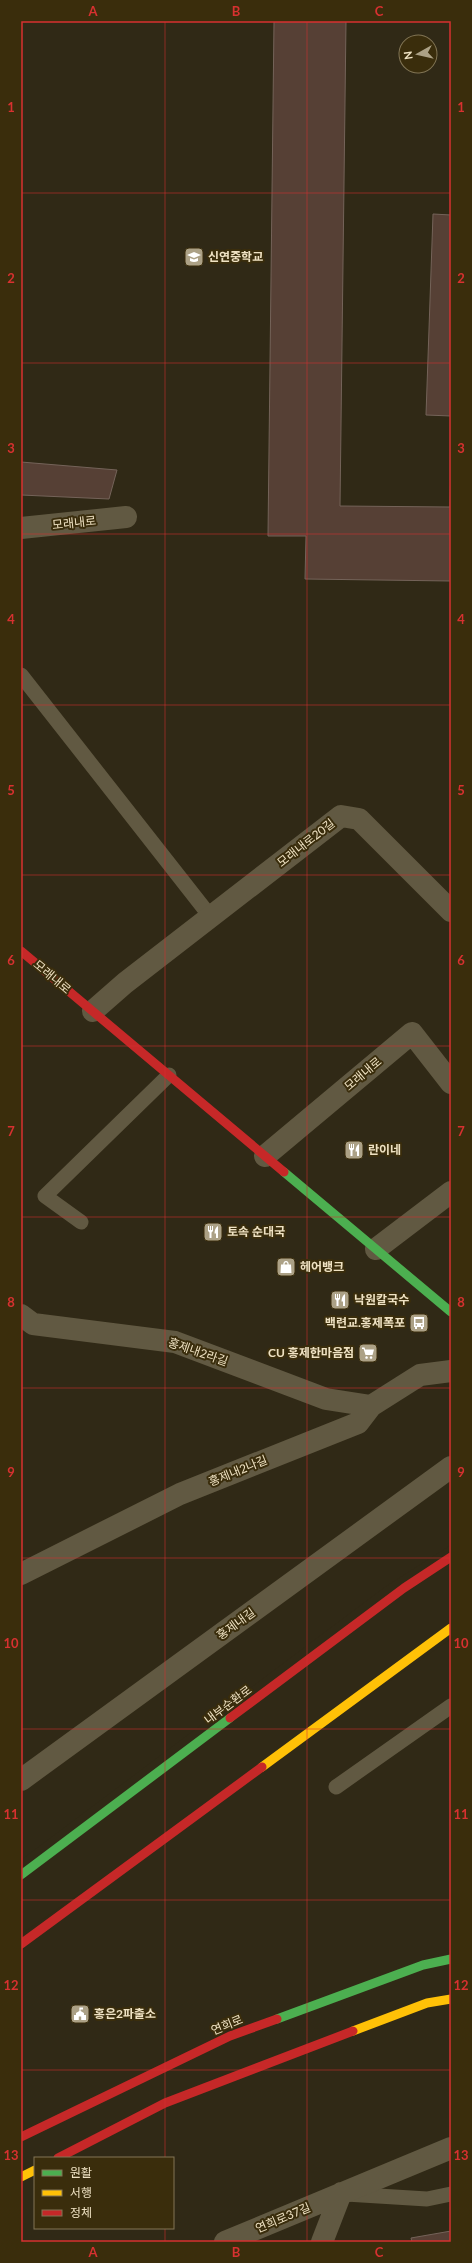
<svg xmlns="http://www.w3.org/2000/svg" width="472" height="2263" font-family="Lato,'Noto Sans KR',sans-serif">
<rect width="100%" height="100%" fill="#302916"/>
<path fill="#302916" d="M451 1545V1639L21 1934V1860L385 1587Z"/>
<path fill="#564035" stroke="#746359" d="M274 21H346L340 506 450 507 451 459V581L305 579 306 536H268Z
M433 214 451 215V416L426 415Z
M21 462 117 470 109 499 21 495Z
M451 2231V2242H412L411 2238Z"/>
<g fill="none" stroke-linecap="round" stroke-linejoin="round">
<path stroke="#615942" stroke-width="15" d="M21 675 210 916
M81 1222 45 1196 169 1075
M336 1787 451 1706
M346 2194 427 2199 451 2194"/>
<path stroke="#615942" stroke-width="22" d="M21 528 126 517
M93 1011 125 983 341 816 359 819 451 911
M265 1156 412 1033 451 1083
M376 1249 451 1192
M21 1315 33 1324 175 1342 326 1399 371 1406
M21 1574 180 1494 358 1423 371 1406 420 1375 451 1371
M21 1780 451 1467
M225 2242 451 2148
M322 2242 341 2193"/>
<path stroke="#4caf50" stroke-width="9" d="M284 1172 451 1312
M21 1875 230 1718
M277 2019 423 1965 451 1959"/>
<path stroke="#ffc107" stroke-width="9" d="M262 1767 451 1628
M353 2031 427 2003 451 1999
M21 2177 35 2170"/>
<path stroke="#c62828" stroke-width="9" d="M21 951 284 1172
M230 1718 404 1588 451 1557
M21 1944 262 1767
M21 2137 230 2036 277 2019
M58 2158 165 2103 353 2031"/>
</g>
<path fill="none" stroke="#d73130" stroke-width="1" stroke-opacity="0.55" d="M165 21V2158M307 21V2242M21 193H451M21 363H451M21 534H451M21 705H451M21 875H451M21 1046H451M21 1217H451M21 1388H451M21 1558H451M21 1729H451M21 1900H451M21 2070H451M165 2228V2242"/>
<defs>
<symbol id="school-square" viewBox="-11 -11 22 22"><rect x="-9" y="-9" width="18" height="18" rx="4" fill="#aca186" stroke="#3a2d0c"/><path d="M0-5L7-2L0 1L-7-2ZM-4 1L0 2.5L4 1V4Q0 6-4 4Z" fill="#fff"/></symbol>
<symbol id="restaurant-square" viewBox="-11 -11 22 22"><rect x="-9" y="-9" width="18" height="18" rx="4" fill="#aca186" stroke="#3a2d0c"/><path d="M-5-6h1v4h1v-4h1v4h1v-4h1v5L-1.5 .5V6h-2V.5L-5-1ZM5-6V6H3V1.5H1.5Q1.5-4 5-6Z" fill="#fff"/></symbol>
<symbol id="shop-square" viewBox="-11 -11 22 22"><rect x="-9" y="-9" width="18" height="18" rx="4" fill="#aca186" stroke="#3a2d0c"/><path d="M-5-2.5h2.3a2.7 3.5 0 0 1 5.4 0H5L5.5 6h-11ZM-1.5-2.5h3a1.5 2.3 0 0 0-3 0Z" fill="#fff"/></symbol>
<symbol id="bus-square" viewBox="-11 -11 22 22"><rect x="-9" y="-9" width="18" height="18" rx="4" fill="#aca186" stroke="#3a2d0c"/><path d="M-5-6H5V4H4V6H2V4H-2V6H-4V4H-5ZM-3.5-4V0h7V-4ZM-3.5 1.2v1.5H-2V1.2ZM2 1.2v1.5H3.5V1.2Z" fill="#fff"/></symbol>
<symbol id="supermarket-square" viewBox="-11 -11 22 22"><rect x="-9" y="-9" width="18" height="18" rx="4" fill="#aca186" stroke="#3a2d0c"/><path d="M-6-5.5h2.5l.6 2H6L4.5 2H-2.5L-4.4-4H-6ZM-1.5 3.2a1.3 1.3 0 1 0 .1 0ZM3 3.2a1.3 1.3 0 1 0 .1 0Z" fill="#fff"/></symbol>
<symbol id="civic-square" viewBox="-11 -11 22 22"><rect x="-9" y="-9" width="18" height="18" rx="4" fill="#aca186" stroke="#3a2d0c"/><path d="M-.6-6.5H3V-4.5H.6V-3L4-1V1h2V6H-6V1h2V-1L-.6-3ZM-1.2 2.5V6h2.4V2.5Z" fill="#fff"/></symbol>
</defs>
<g fill-rule="evenodd">
<use href="#school-square" x="183" y="246" width="22" height="22"/>
<use href="#restaurant-square" x="343" y="1139" width="22" height="22"/>
<use href="#restaurant-square" x="202" y="1221" width="22" height="22"/>
<use href="#shop-square" x="275" y="1256" width="22" height="22"/>
<use href="#restaurant-square" x="329" y="1289" width="22" height="22"/>
<use href="#bus-square" x="408" y="1312" width="22" height="22"/>
<use href="#supermarket-square" x="357" y="1342" width="22" height="22"/>
<use href="#civic-square" x="69" y="2003" width="22" height="22"/>
</g>
<g text-anchor="middle" stroke-width="4" stroke-linejoin="round" paint-order="stroke">
<g font-size="12" font-weight="bold" fill="#efe2c3" stroke="#3a2d0c" text-anchor="start">
<text x="208" y="261">신연중학교</text>
<text x="368" y="1154">란이네</text>
<text x="227" y="1236">토속 순대국</text>
<text x="300" y="1271">헤어뱅크</text>
<text x="354" y="1304">낙원칼국수</text>
<text x="405" y="1327" text-anchor="end">백련교.홍제폭포</text>
<text x="354" y="1357" text-anchor="end">CU 홍제한마음점</text>
<text x="94" y="2018">홍은2파출소</text>
</g>
<g font-size="12" fill="#efe2c3" stroke="#3a2d0c">
<text transform="translate(74 523) rotate(-6)" y="4">모래내로</text>
<text transform="translate(306 843) rotate(-38)" y="4">모래내로20길</text>
<text transform="translate(52 977) rotate(40)" y="4">모래내로</text>
<text transform="translate(363 1074) rotate(-40)" y="4">모래내로</text>
<text transform="translate(198 1352) rotate(19)" y="4">홍제내2라길</text>
<text transform="translate(238 1471) rotate(-22)" y="4">홍제내2나길</text>
<text transform="translate(236 1624) rotate(-36)" y="4">홍제내길</text>
<text transform="translate(228 1705) rotate(-37)" y="4">내부순환로</text>
<text transform="translate(227 2025) rotate(-22)" y="4">연희로</text>
<text transform="translate(283 2218) rotate(-23)" y="4">연희로37길</text>
</g>
</g>
<rect width="472" height="2263" fill="none" stroke="#3a2d0c" stroke-width="44"/>
<rect x="34" y="2157" width="140" height="72" fill="#3a2d0c" stroke="#827555"/>
<rect x="42" y="2170" width="20" height="6" fill="#4caf50" stroke="#827555"/>
<text x="70" y="2177" font-size="12" fill="#efe2c3">원활</text>
<rect x="42" y="2190" width="20" height="6" fill="#ffc107" stroke="#827555"/>
<text x="70" y="2197" font-size="12" fill="#efe2c3">서행</text>
<rect x="42" y="2210" width="20" height="6" fill="#c62828" stroke="#827555"/>
<text x="70" y="2217" font-size="12" fill="#efe2c3">정체</text>
<g transform="translate(418 54) rotate(262)"><circle r="19" fill="#3a2d0c" stroke="#827555"/>
<path d="M0-3L7 15L0 10L-7 15Z" fill="#aca186"/>
<text y="-6" font-size="11" font-weight="bold" text-anchor="middle" fill="#efe2c3">N</text>
</g>
<rect x="22" y="22" width="428" height="2219" fill="none" stroke="#d73130" stroke-width="1.5"/>
<g font-size="13" text-anchor="middle" font-weight="bold" fill="#d73130">
<text x="93" y="16">A</text>
<text x="236" y="16">B</text>
<text x="379" y="16">C</text>
<text x="11" y="112">1</text>
<text x="461" y="112">1</text>
<text x="11" y="283">2</text>
<text x="461" y="283">2</text>
<text x="11" y="453">3</text>
<text x="461" y="453">3</text>
<text x="11" y="624">4</text>
<text x="461" y="624">4</text>
<text x="11" y="795">5</text>
<text x="461" y="795">5</text>
<text x="11" y="965">6</text>
<text x="461" y="965">6</text>
<text x="11" y="1136">7</text>
<text x="461" y="1136">7</text>
<text x="11" y="1307">8</text>
<text x="461" y="1307">8</text>
<text x="11" y="1477">9</text>
<text x="461" y="1477">9</text>
<text x="11" y="1648">10</text>
<text x="461" y="1648">10</text>
<text x="11" y="1819">11</text>
<text x="461" y="1819">11</text>
<text x="11" y="1990">12</text>
<text x="461" y="1990">12</text>
<text x="11" y="2160">13</text>
<text x="461" y="2160">13</text>
<text x="93" y="2257">A</text>
<text x="236" y="2257">B</text>
<text x="379" y="2257">C</text>
</g>
</svg>
